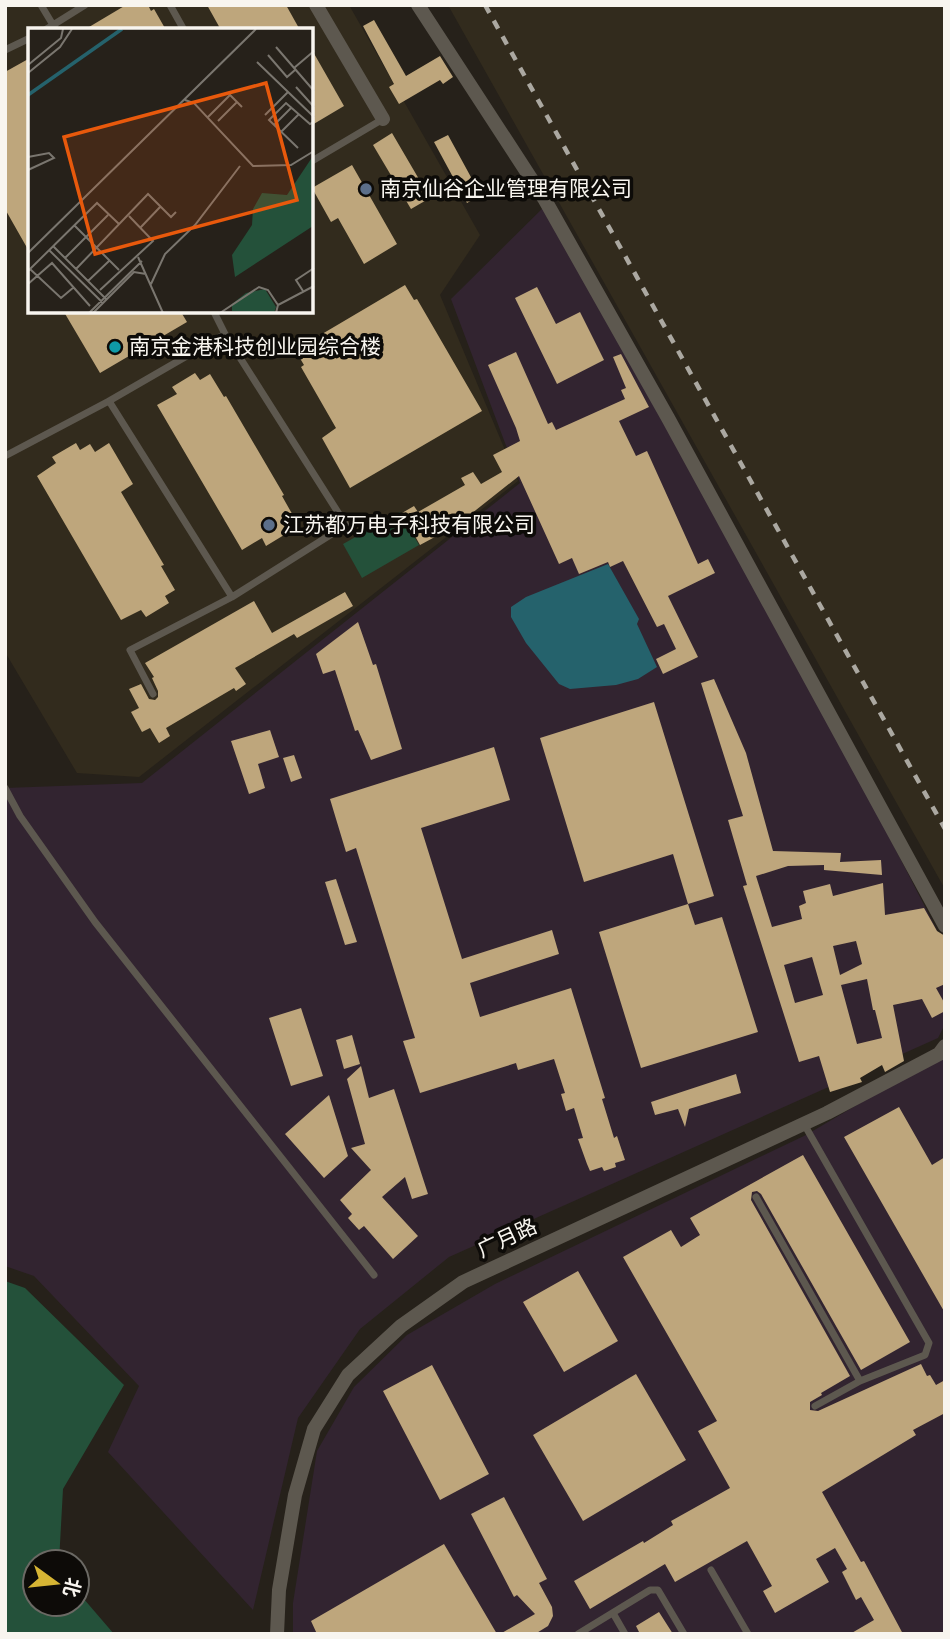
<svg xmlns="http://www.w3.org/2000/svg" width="950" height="1639" font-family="Lato,'Noto Sans SC',sans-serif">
<rect width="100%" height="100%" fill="#26211a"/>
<path fill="#322b1d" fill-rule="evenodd" d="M5 5H349L480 235 440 295 518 481 139 777 77 773 5 652ZM30 30H312V312H30Z
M448 5H945V889Z"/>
<path fill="#322430" d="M546 205 810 682 945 946V1024L938 1038 449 1257 360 1329 298 1418 253 1610 108 1452 139 1386 34 1276 5 1266V788L142 783 520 483 451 299Z
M945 1053V1634H293V1603L317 1451 354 1387 407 1335 495 1284 806 1135Z"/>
<path fill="#24513a" d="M400 512 419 545 362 578 343 544Z
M5 1281 25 1288 124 1385 63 1489 59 1562H35V1604H77V1591L114 1634H5Z"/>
<path fill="#25626c" d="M608 564 639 619 637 624 657 667 638 679 616 685 570 689 559 684 526 643 511 617V607L526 597Z"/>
<path fill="#bea67c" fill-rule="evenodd" d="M126 5H148L151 11 154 9 166 30H84Z
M207 5H286L300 30H221Z
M374 20 406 76 440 56 453 77 443 84 440 80 399 104 389 87 394 84 363 26Z
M312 50 344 106 312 125Z
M30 58V253L5 209V72Z
M392 133 430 198 411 209 373 145Z
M448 135 478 190 476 198 467 203 434 142Z
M352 165 397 244 364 264 338 218 331 222 312 188Z
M405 285 414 300 417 299 482 411 350 488 322 438 336 428 301 367 304 365 295 350Z
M537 287 556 324 580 312 604 360 557 384 515 298Z
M64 312H181L187 322 100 373Z
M516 352 548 424 552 422 556 430 625 399 621 390 626 388 613 357 621 354 649 407 619 421 636 456 647 451 698 564 708 559 715 573 668 596 698 657 663 674 656 659 676 649 664 624 657 627 623 561 610 567 608 562 579 574 572 558 559 564 519 476 457 525 420 545 402 513 414 506 418 512 465 485 461 478 473 472 481 484 502 472 493 455 520 441 516 428 488 365Z
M195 373 200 380 210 374 224 397 226 396 284 495 282 496 295 519 285 526 289 532 266 546 262 538 242 550 157 405 177 394 172 387Z
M76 443 80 450 90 444 95 452 109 443 133 484 121 492 164 565 161 566 175 590 165 596 169 603 146 617 141 610 121 620 37 476 56 463 52 457Z
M345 592 353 606 297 638 294 634 235 668 246 684 236 691 234 688 166 728 170 736 159 743 150 728 142 732 131 712 139 708 129 689 141 684 149 699 155 700 158 697V691L152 678 154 677 145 663 254 601 272 633Z
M358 622 373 665 376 664 402 749 371 760 358 730 355 731 335 670 323 674 316 654Z
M714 679 746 753 773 851 841 853 840 862 881 860 882 875 824 870V865L788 866 756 876 772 927 802 919 799 906 806 903 803 891 830 884 833 896 883 883 885 915 924 908 937 931 945 936V984L936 988 945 1004V1011L932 1018 922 999 893 1005 904 1061 885 1072 882 1065 860 1078 862 1082 830 1092 819 1056 799 1062 743 886 747 885 728 820 743 816 701 683ZM856 941 862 964 840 975 833 946ZM812 957 823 995 795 1003 784 965ZM867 979 873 1010H875L882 1038 857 1044 841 985Z
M654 702 714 896 688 904 673 854 584 882 540 738Z
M270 730 279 757 258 764 265 788 249 794 231 741Z
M494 747 510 800 421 828 462 959 552 930 559 954 470 983 480 1017 571 988 605 1098 602 1099 614 1138 617 1136 625 1160 615 1163 616 1167 604 1171 602 1167 590 1171 587 1164 578 1139 583 1138 574 1108 566 1111 561 1094 565 1093 554 1059 518 1070 516 1063 420 1093 403 1041 415 1038 356 848 346 852 330 799Z
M294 755 302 778 291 782 283 758Z
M336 879 357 942 345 945 325 882Z
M688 904 695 925 722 917 758 1032 641 1068 599 932Z
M301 1008 323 1076 291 1086 269 1018Z
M352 1035 360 1064 344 1069 336 1040Z
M361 1066 369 1098 394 1089 428 1194 412 1199 405 1177 382 1197 418 1236 393 1259 364 1226 359 1230 348 1218 352 1214 340 1200 371 1170 351 1148 365 1144 347 1079Z
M736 1074 741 1093 689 1109 685 1127 678 1109 655 1115 651 1102Z
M329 1095 348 1156 324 1178 285 1134Z
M899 1107 932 1165 945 1157V1313L844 1137Z
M803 1155 910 1342 861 1370 761 1194 757 1191 752 1192 751 1200 850 1376 821 1393 822 1395 810 1402V1410L818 1411 921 1364 927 1376 930 1375 936 1385 945 1380V1413L913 1430 916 1435 822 1492 861 1562 864 1561 903 1634H850L874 1620 861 1597 856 1600 842 1572 847 1569 835 1548 816 1559 829 1582 775 1613 763 1591 772 1586 747 1541 675 1582 665 1564 590 1609 574 1581 643 1541 644 1543 673 1525 671 1521 730 1488 698 1431 717 1421 623 1257 671 1230 681 1247 700 1235 690 1218Z
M578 1271 618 1341 564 1372 523 1302Z
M432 1365 489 1474 440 1500 383 1391Z
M636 1374 686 1460 583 1521 533 1435Z
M504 1497 547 1579 539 1583 552 1607 553 1616 548 1626 535 1634H500L535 1614 517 1595 514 1597 471 1514Z
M444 1544 497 1634H317L311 1621Z
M659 1612 673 1634H640L636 1626Z"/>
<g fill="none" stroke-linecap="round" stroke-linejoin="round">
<path stroke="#5d584f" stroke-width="7" d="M41 5 56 30
M170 5 184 30
M45 30 85 5
M5 50 30 38
M312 161 383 119
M109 401 232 597
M5 456 109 401 225 334
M153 694 130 650 232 597 346 525 225 334 214 312
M5 788 20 816 95 922 374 1275
M804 1124 929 1343 925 1355 860 1381 815 1406
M756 1197 860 1381
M711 1570 748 1634
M613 1613 625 1634
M578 1634 650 1590H658L684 1634"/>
<path stroke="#5d584f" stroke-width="14" d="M316 5 383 119
M418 5 545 200 668 418 945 926
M277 1634 279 1590 295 1495 314 1429 348 1375 401 1326 463 1282 827 1113 939 1054 945 1046"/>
<path stroke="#aba8a1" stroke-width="4.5" stroke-dasharray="9 9" stroke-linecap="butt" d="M485 5 945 829"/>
</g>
<g fill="#5c6f8a" stroke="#0d0b08" stroke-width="2.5">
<circle cx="366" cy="189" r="7"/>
<circle cx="269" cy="525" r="7"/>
</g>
<circle fill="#0f9aa8" stroke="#0d0b08" stroke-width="2.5" cx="115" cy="347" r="7"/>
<g text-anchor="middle" stroke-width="7" stroke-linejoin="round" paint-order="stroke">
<g font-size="21" fill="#f8f5ef" stroke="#0d0b08" text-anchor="start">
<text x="380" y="196">南京仙谷企业管理有限公司</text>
<text x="129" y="354">南京金港科技创业园综合楼</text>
<text x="283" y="532">江苏都万电子科技有限公司</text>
</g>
<g font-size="21" fill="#f8f5ef" stroke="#0d0b08">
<text transform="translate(507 1238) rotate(-25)" y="7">广月路</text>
</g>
</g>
<g transform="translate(28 28)">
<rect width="285" height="285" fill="#26211a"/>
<path d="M285 128V198L207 249 204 227 224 197 225 181 234 165 259 167ZM237 261 248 279 246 285 204 283V276L218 265Z" fill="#24513a"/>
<path fill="none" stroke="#25626c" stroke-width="3.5" d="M0 67 94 1"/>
<path fill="none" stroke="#7a766f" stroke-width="2" d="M248 19 286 63M240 27 259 49 267 42M229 34 286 89M0 37 33 10 35 1M266 40 286 23M0 45 32 19 44 1M268 59 286 79M157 72 166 75 225 138 263 137 286 123M237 87 260 64M179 90 202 67 214 79M190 93 209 74M246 97 264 79M253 104 271 86M270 120 241 92 258 75 282 96 286 94M0 129 21 125 26 130 0 142M47 198 91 242M113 199 133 178M25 218 78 271M21 222 75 275M0 225 228 1M110 229 135 285M37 230 80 187M2 241 33 270 46 259M48 241 120 166 143 189 148 184M0 243 69 175 91 196M60 253 81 233M0 256 24 235 62 278M123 256 137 226 167 197 212 138M72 262 125 213 101 188M275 263 268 252 286 240M61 285 114 233M65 285 106 244 118 246M192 285 231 259 240 262 250 277M248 285 250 277 286 258"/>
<path fill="#e8590c" fill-opacity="0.15" stroke="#e8590c" stroke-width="3.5" d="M238 55 269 172 67 226 36 109Z"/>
<rect width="285" height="285" fill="none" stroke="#f8f5ef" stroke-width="3.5"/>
</g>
<rect width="950" height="1639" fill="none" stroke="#f8f5ef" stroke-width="14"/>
<g transform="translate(56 1583) rotate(105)"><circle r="33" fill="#0d0b08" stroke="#6b6964" stroke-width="2"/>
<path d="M0-5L12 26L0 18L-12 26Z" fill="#d6b534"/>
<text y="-10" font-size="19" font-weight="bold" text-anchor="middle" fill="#f8f5ef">北</text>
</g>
</svg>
